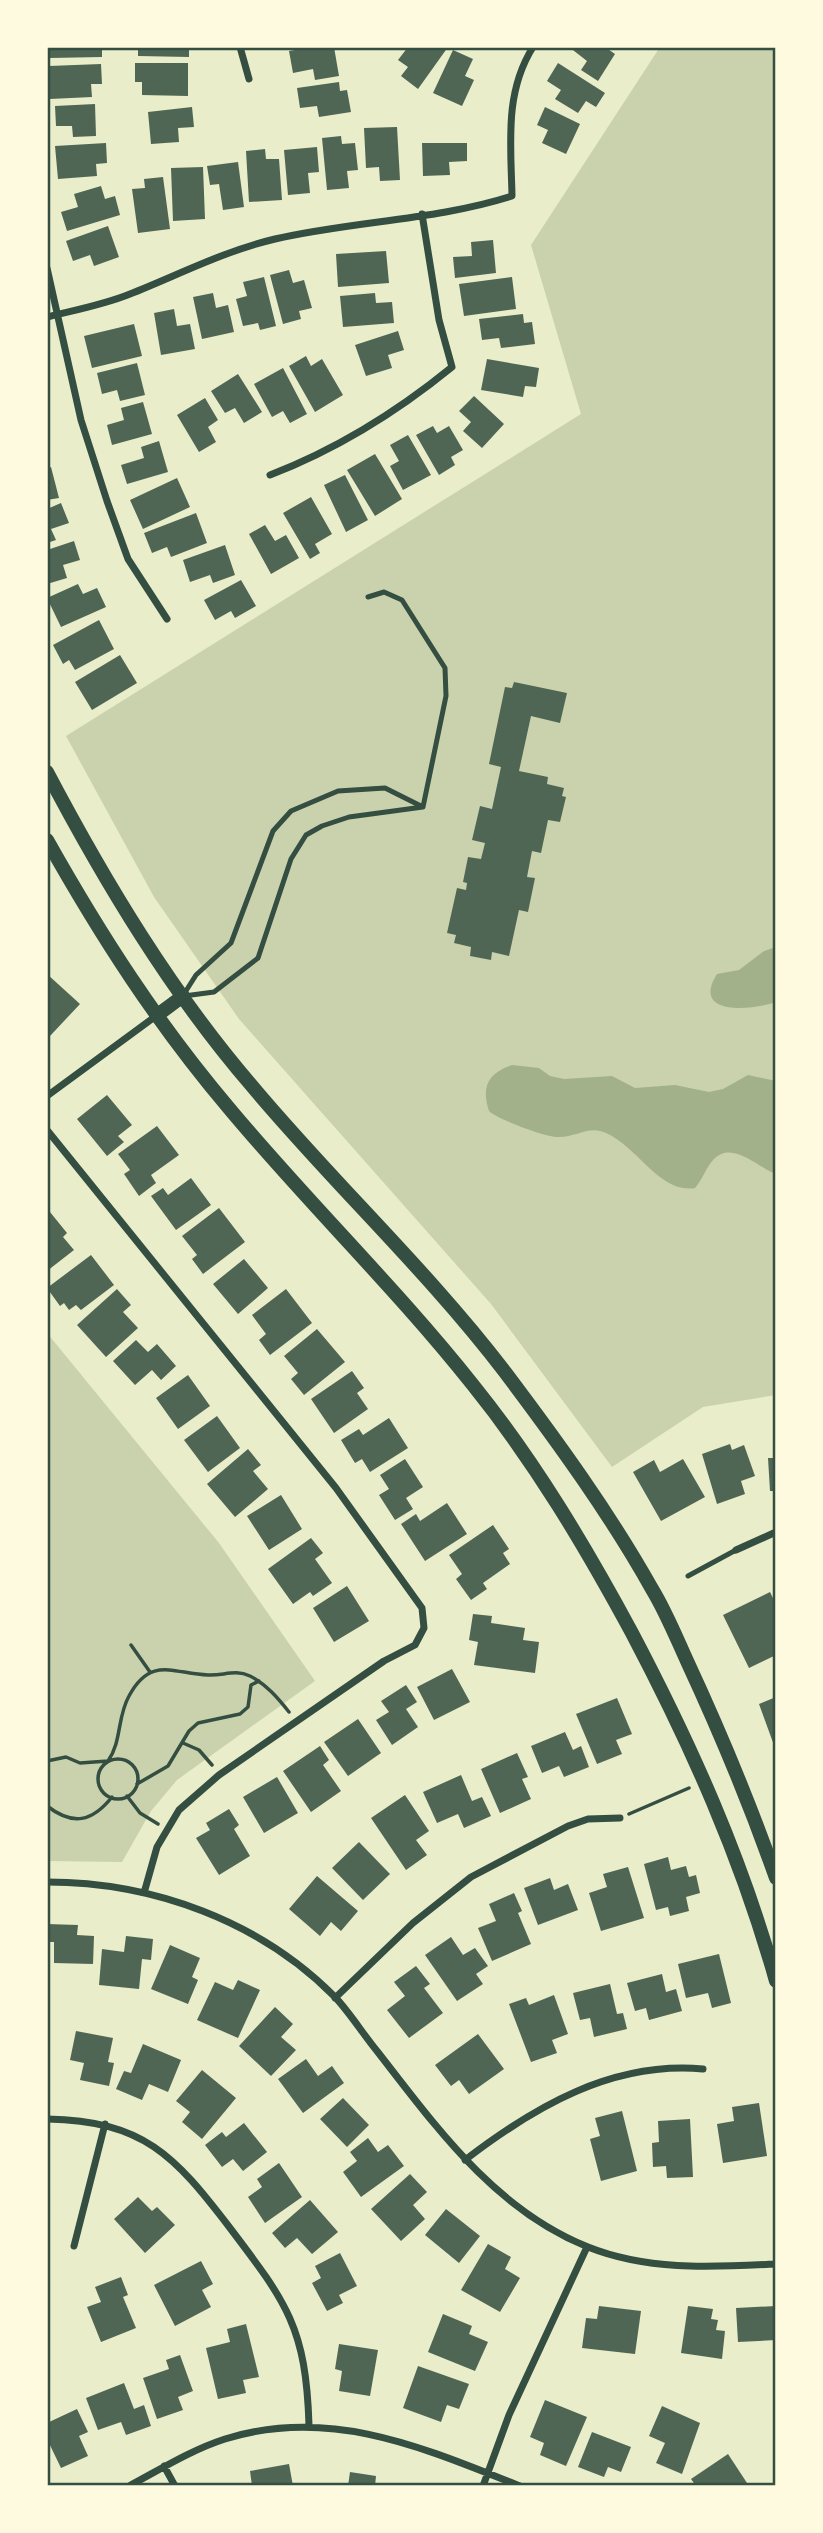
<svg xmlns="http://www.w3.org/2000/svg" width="823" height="2533" font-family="'IBM Plex Sans',sans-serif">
<rect width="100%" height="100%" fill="#e9edc9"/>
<path fill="#cad2ad" d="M660 47H776V1395L703 1407 612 1467 491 1304 239 1019 154 897 66 736 581 414 531 245Z
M47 1333 219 1543 315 1681 177 1780 151 1811 122 1862 47 1861Z"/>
<path fill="#a3b18a" d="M776 947V1002C754 1010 690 1017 717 974L739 970 764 951Z
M512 1065 539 1068 550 1076 564 1079 612 1076 635 1088 675 1085 709 1092 723 1089 748 1075 776 1081V1174C758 1168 733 1140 714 1159 706 1167 703 1179 695 1188 660 1194 638 1147 606 1133 589 1125 577 1137 559 1137 547 1138 497 1119 489 1111 481 1087 488 1073 512 1065Z"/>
<path fill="#4f6655" d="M50 47H102V57L50 58Z
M138 47H189V57L138 56Z
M312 47H334L339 76 315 80 313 69 293 73 289 51Z
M408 47H448L418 89 401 76 408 67 398 60Z
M569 47H605L615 54 598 81 581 70 587 61Z
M453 50 473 59 465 76 474 80 462 106 433 93Z
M135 63H188V96L142 95V82H135Z
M558 63 605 93 596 107 586 101 578 113 555 99 561 90 547 81Z
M101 64 102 84H91L92 97 50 99 49 66Z
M339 82 340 91 347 90 351 112 319 117 317 106 300 108 297 88Z
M95 104 96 136 73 137 72 126H56L55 106Z
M192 107 194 127 178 128 179 142 151 144 148 112Z
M545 107 580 124 566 154 542 143 548 130 537 125Z
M397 127 400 180 380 181 379 167 366 168 364 128Z
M341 136 342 144 355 143 358 170 347 171 349 188 327 190 322 138Z
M106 143 107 163 96 164 97 176 58 179 55 146Z
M422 143H467V161L449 162 450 175 423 176Z
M317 147 319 172 308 173 310 193 288 195 284 150Z
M265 149 266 159H279L282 200 249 202 246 151Z
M238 162 244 207 223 210 219 184 210 185 207 166Z
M203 167 205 219 173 221 171 168Z
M163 177 170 229 138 233 132 189 145 188 144 179Z
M101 186 105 199 115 196 120 215 67 231 61 212 78 207 74 194Z
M108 226 119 257 94 266 90 255 73 261 66 241Z
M493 240 496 273 455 278 453 257 472 256 471 242Z
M386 251 389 283 338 287 336 254Z
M289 270 293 283 304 280 312 308 299 311 301 319 283 324 270 275Z
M264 277 276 326 260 330 258 323 243 326 236 299 247 296 243 282Z
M512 277 516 309 464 316 459 284Z
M213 293 216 308 228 305 234 332 202 339 193 297Z
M375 293 376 303 392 302 394 323 343 327 340 296Z
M174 309 177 326 190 324 195 349 161 355 154 313Z
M523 314 524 323 532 322 535 344 501 348 499 338 482 340 479 319Z
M134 324 142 356 92 368 84 336Z
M398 331 404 350 388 355 392 368 366 376 355 345Z
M306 356 311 366 322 359 343 395 315 412 289 366Z
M487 359 539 368 536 387 525 386 523 397 481 390Z
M137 363 145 395 120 401 117 390 102 394 97 373Z
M283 368 307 414 290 423 283 411 272 417 254 384Z
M238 374 262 412 244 423 235 408 225 413 211 391Z
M474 396 504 424 482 448 463 431 471 422 459 411Z
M205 398 218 420 208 427 216 442 199 452 177 415Z
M143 402 152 434 112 445 107 425 124 420 121 408Z
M433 426 437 433 449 426 463 450 451 457 455 465 439 475 416 435Z
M408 435 431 475 403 490 390 466 399 461 390 445Z
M159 441 168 472 127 484 121 465 144 458 141 447Z
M375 454 402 499 375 516 347 470Z
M51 467 59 498 47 500V468Z
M345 475 368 520 346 532 324 485Z
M177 478 190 507 143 529 130 500Z
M311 497 332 534 315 544 320 553 310 559 283 513Z
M61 503 69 523 51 529 56 540 47 543V509Z
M196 513 207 543 171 557 167 547 152 553 144 533Z
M265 525 275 541 286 535 299 558 271 574 249 534Z
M74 541 80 560 63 565 67 578 47 584V550Z
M225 545 235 575 213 583 210 575 190 582 183 560Z
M241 580 256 606 235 618 231 611 215 620 204 600Z
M78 584 83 594 97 588 106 607 61 627 47 598Z
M99 620 114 649 75 670 69 660 63 664 53 645Z
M120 655 137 683 92 710 75 682Z
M514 682 567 693 560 723 531 716 519 771 548 777 547 784 564 788 562 796 566 797 560 822 548 820 541 853 532 851 527 877 535 878 528 912 519 910 509 956 492 952 491 960 470 956 471 947 454 943 456 935 447 933 457 888 466 890 467 883 463 882 468 857 481 859 485 843 472 840 480 806 492 809 501 767 489 764 505 687 512 688Z
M47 974 80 1004 50 1036 47 1033Z
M107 1095 132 1125 118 1136 124 1142 107 1156 77 1119Z
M157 1126 179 1155 151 1175 156 1183 139 1196 124 1174 130 1170 118 1154Z
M191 1178 211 1205 176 1230 151 1196 163 1188 168 1195Z
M219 1208 245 1242 203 1274 192 1259 197 1255 182 1236Z
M50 1212 67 1233 63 1237 74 1250 47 1271V1214Z
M91 1255 114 1285 81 1310 76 1305 69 1310 64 1303 60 1306 47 1288Z
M244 1259 268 1288 238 1314 213 1284Z
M117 1289 131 1305 123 1312 138 1328 106 1357 77 1325Z
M286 1289 312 1323 270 1355 259 1340 266 1334 252 1315Z
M317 1329 345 1362 304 1395 291 1379 298 1373 284 1356Z
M136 1340 148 1352 157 1344 176 1366 161 1380 152 1370 135 1385 113 1361Z
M352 1371 364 1388 357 1393 368 1409 334 1433 311 1399Z
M188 1375 210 1406 178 1429 156 1398Z
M217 1416 240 1448 208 1472 184 1440Z
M389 1418 408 1448 370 1472 362 1459 355 1463 341 1440 359 1429 363 1435Z
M730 1444 732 1450 744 1445 755 1476 741 1481 745 1494 717 1504 702 1454Z
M248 1449 261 1465 253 1471 268 1489 235 1517 207 1484Z
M768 1458H776V1491H770Z
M405 1459 423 1487 406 1498 413 1509 395 1520 379 1495 389 1489 380 1475Z
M683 1459 705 1497 661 1521 633 1472 654 1460 660 1472Z
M281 1495 302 1529 269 1550 247 1516Z
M447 1503 467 1534 425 1561 401 1524 416 1514 420 1521Z
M493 1525 509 1549 503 1553 510 1564 483 1583 487 1589 471 1600 456 1579 462 1574 449 1555Z
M311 1538 323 1553 315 1559 332 1583 313 1596 310 1592 293 1604 268 1569Z
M347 1586 369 1621 334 1642 313 1608Z
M770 1592 776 1604V1655L749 1668 723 1615Z
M473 1614 492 1616 491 1623 525 1628 523 1640 539 1642 535 1673 474 1665 478 1642 469 1640Z
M452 1669 470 1702 434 1720 417 1687Z
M406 1685 417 1702 406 1709 418 1727 392 1745 376 1720 389 1712 381 1701Z
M776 1697V1748H775L759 1704Z
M617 1698 632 1734 616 1740 622 1754 597 1764 576 1714Z
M358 1719 381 1753 348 1776 324 1742Z
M565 1732 573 1750 581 1746 589 1767 564 1777 559 1766 542 1773 531 1746Z
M320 1746 329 1760 323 1765 341 1791 311 1812 283 1771Z
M517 1753 528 1777 522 1779 531 1799 500 1813 481 1769Z
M461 1775 472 1801 482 1797 491 1816 464 1828 458 1814 437 1823 423 1792Z
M277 1777 298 1813 264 1833 243 1797Z
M405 1795 429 1831 416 1840 427 1855 406 1870 371 1818Z
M229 1809 239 1825 234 1829 250 1856 219 1875 196 1838 210 1830 206 1823Z
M359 1842 390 1874 363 1900 332 1868Z
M668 1857 671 1870 686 1866 689 1877 696 1875 700 1893 686 1897 689 1911 670 1916 668 1907 656 1910 644 1864Z
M628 1867 644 1918 601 1931 589 1893 607 1887 603 1874Z
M317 1876 358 1911 341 1931 331 1922 320 1936 289 1909Z
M550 1878 554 1890 568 1884 578 1910 538 1925 524 1888Z
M514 1893 522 1911 518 1913 531 1944 492 1961 478 1928 496 1921 489 1904Z
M47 1924 78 1925 77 1935 94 1936 93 1964 54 1963V1942H47Z
M126 1936 153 1939 151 1960 142 1959 139 1989 99 1985 102 1949 124 1952Z
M451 1937 463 1955 475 1948 488 1966 476 1974 483 1984 457 2001 425 1955Z
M170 1945 200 1958 192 1977 198 1980 188 2004 151 1989Z
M719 1954 731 2003 712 2008 708 1993 686 1998 678 1964Z
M416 1966 430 1984 424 1988 443 2013 409 2038 387 2010 405 1996 394 1982Z
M662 1974 666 1992 676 1989 682 2011 649 2020 646 2008 635 2011 627 1983Z
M238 1980 260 1990 238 2038 197 2020 215 1982 233 1990Z
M610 1984 617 2014 623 2013 627 2029 594 2037 590 2018 580 2020 573 1993Z
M554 1995 568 2034 552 2040 557 2053 531 2062 509 2004 526 1998 529 2005Z
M275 2007 293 2024 281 2037 296 2050 271 2076 239 2046Z
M76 2031 113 2038 108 2062 114 2063 109 2086 80 2080 84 2063 70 2060Z
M478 2034 504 2069 469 2094 459 2080 451 2086 435 2065Z
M143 2044 181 2060 168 2092 149 2084 142 2100 116 2089 124 2071 131 2073Z
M306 2059 318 2076 332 2066 344 2083 303 2113 278 2079Z
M202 2070 236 2098 202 2139 182 2122 190 2112 176 2101Z
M343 2098 369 2125 347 2147 320 2119Z
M759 2103 767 2156 723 2163 717 2124 734 2121 732 2107Z
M622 2111 637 2171 601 2181 590 2139 600 2136 595 2118Z
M690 2119 693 2177 667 2178 666 2166 653 2167 652 2143 659 2142 658 2121Z
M244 2123 267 2152 243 2171 233 2159 222 2167 205 2145 222 2132 226 2137Z
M368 2138 378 2152 388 2145 404 2166 361 2197 343 2172 357 2161 350 2152Z
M279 2163 302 2197 265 2223 248 2197 262 2187 257 2179Z
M410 2174 427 2192 413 2205 425 2219 401 2241 371 2209Z
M138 2197 152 2211 157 2207 175 2225 145 2253 114 2219Z
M310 2200 338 2232 312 2254 297 2238 285 2248 272 2233Z
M446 2209 480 2236 459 2263 425 2235Z
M488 2244 511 2257 505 2269 520 2278 500 2312 461 2290Z
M340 2253 357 2286 339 2295 343 2303 327 2311 312 2283 321 2278 315 2266Z
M201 2261 213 2284 202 2290 211 2307 175 2326 154 2285Z
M121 2277 128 2295 123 2297 136 2328 101 2342 87 2307 101 2302 95 2287Z
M599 2306 641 2311 635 2354 582 2348 586 2318 597 2319Z
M688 2306 713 2309 711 2319 718 2320 716 2330 725 2331 722 2359 681 2353Z
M776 2306V2340L738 2342 736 2308Z
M443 2314 472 2326 469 2334 488 2342 475 2371 428 2352Z
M246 2324 259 2377 243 2380 246 2393 218 2399 206 2348 230 2342 227 2329Z
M339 2344 378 2350 370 2396 339 2391 342 2371 335 2369Z
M180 2355 193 2391 178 2397 183 2410 157 2419 143 2378 169 2369 166 2360Z
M418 2366 469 2384 459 2409 447 2405 441 2422 403 2408Z
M124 2383 134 2409 144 2405 151 2426 126 2435 121 2422 98 2430 86 2398Z
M545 2400 587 2417 566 2466 540 2455 544 2443 530 2437Z
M662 2406 700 2423 682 2474 656 2463 665 2443 649 2436Z
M77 2409 88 2432 79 2436 88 2456 61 2468 47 2439V2423Z
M592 2432 631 2447 621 2472 608 2467 604 2477 578 2467Z
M728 2454 749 2486H696L691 2479Z
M289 2464 293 2486H252L250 2471Z
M350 2472 376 2476 375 2486H348Z"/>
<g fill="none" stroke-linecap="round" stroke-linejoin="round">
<path stroke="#344e41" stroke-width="3.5" d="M131 1645 150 1672
M183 1743 199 1750 212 1765
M98 1779a20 20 0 1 1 40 0a20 20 0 1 1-40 0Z
M47 1761 66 1757 80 1763 108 1761C122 1741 117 1717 129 1696 151 1655 174 1674 208 1675 223 1676 235 1669 250 1676 266 1684 278 1698 289 1712
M137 1784 168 1766 189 1731 198 1723 240 1714 248 1707 251 1685 259 1681
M127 1796 140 1813 158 1824
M47 1806C73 1826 92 1822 112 1797
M629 1814 689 1788"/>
<path stroke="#344e41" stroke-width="5" d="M368 597 384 592 402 600 445 668 446 696 423 807
M184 994 196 975 231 943 273 831 291 811 338 791 385 788 423 807
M184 996 214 992 258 958 291 859 306 835 322 826 349 817 423 807
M688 1576 736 1550"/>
<path stroke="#344e41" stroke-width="7" d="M240 47 249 79
M47 268 81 420 107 501 128 559 167 619
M47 317C75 310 103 305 130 294 178 275 224 251 275 239 352 221 438 220 512 196 511 145 504 93 533 47
M270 475C335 450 398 411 452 367L439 320 422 214
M47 1096 156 1016
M47 1130 336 1488 422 1608 424 1628 415 1645 384 1661 219 1775 179 1810 157 1847 144 1893
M736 1550 776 1532
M47 1882C153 1882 260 1921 335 1997 350 2013 363 2034 377 2051 437 2128 494 2209 588 2247 648 2271 712 2267 776 2264
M335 1998 413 1923 471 1877 568 1826 588 1819 620 1818
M47 2119C144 2121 174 2155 230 2228 287 2303 306 2328 309 2425
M465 2160C534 2107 612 2061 703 2069
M74 2246 105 2124
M164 2466 175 2486
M129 2486C161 2469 191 2450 225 2439 330 2406 424 2448 520 2486
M483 2486 509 2415 587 2247"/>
<path stroke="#344e41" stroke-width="14" d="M47 772C105 882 171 992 252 1086 334 1184 428 1271 505 1372 557 1441 610 1514 652 1589 666 1612 676 1637 687 1661 720 1732 750 1804 776 1878
M47 840C101 936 157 1023 228 1107 307 1202 396 1288 473 1385 535 1462 585 1546 632 1633 692 1747 741 1857 776 1981
M156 1016 183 996"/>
</g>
<rect width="823" height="2533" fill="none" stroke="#fefae0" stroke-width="98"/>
<rect x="49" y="49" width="725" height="2435" fill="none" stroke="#344e41" stroke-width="2.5"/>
</svg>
